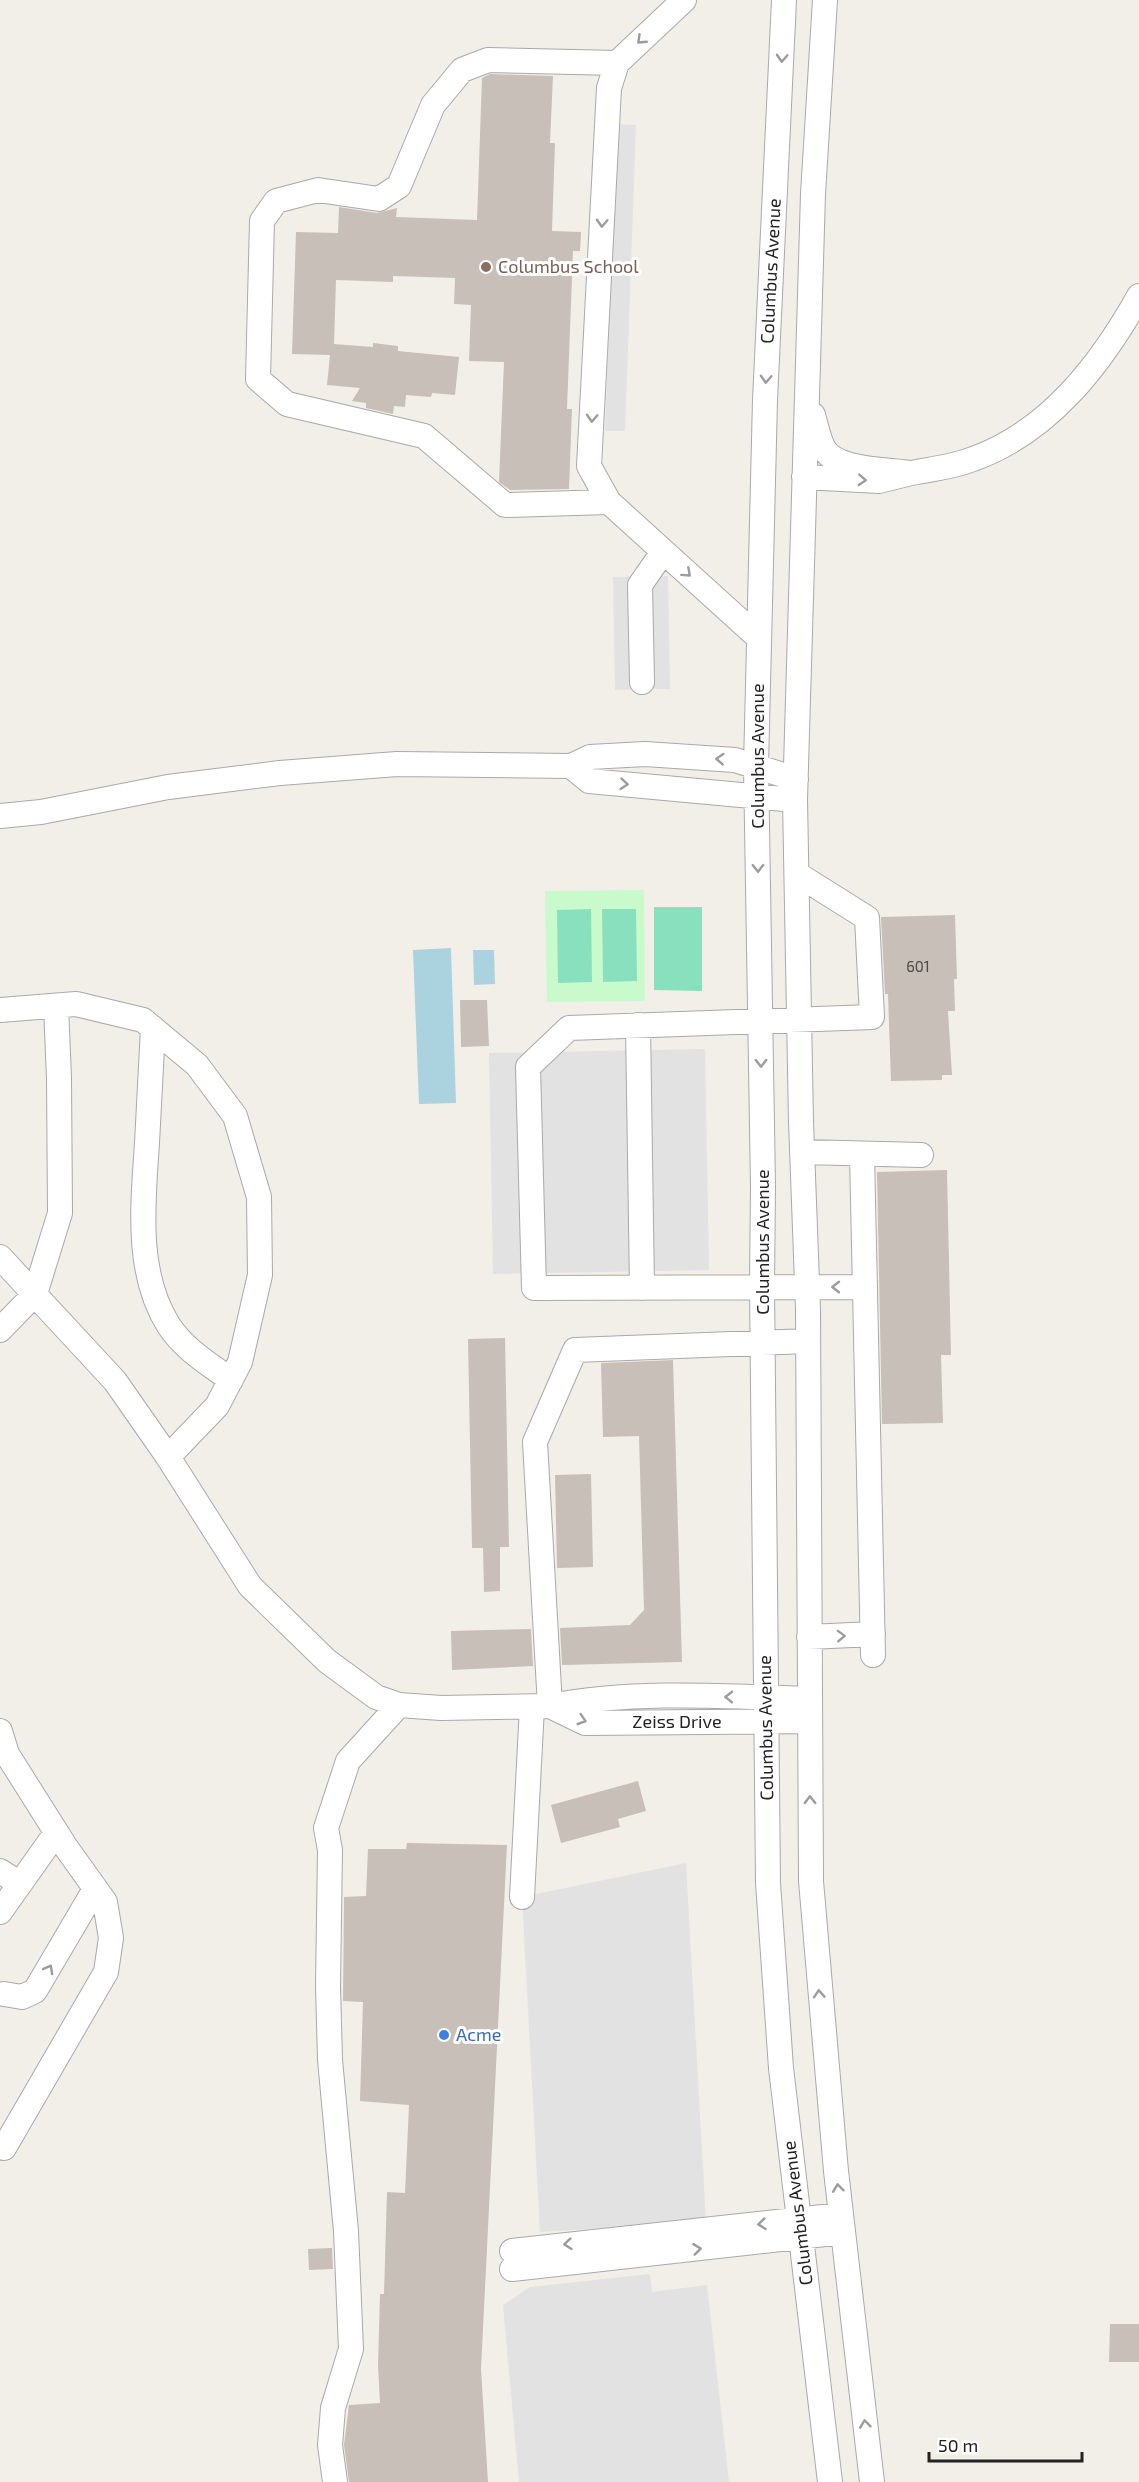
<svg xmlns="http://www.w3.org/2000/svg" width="1139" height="2482" font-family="'Exo 2',sans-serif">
<rect width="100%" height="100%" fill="#f2efe9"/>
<path fill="#c8facc" d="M644 890 645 1001 547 1002 545 891Z"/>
<path fill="#88e0be" d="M654 907H702V991L654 990Z
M591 909 592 982 558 983 557 910Z
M602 909H636L637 981 603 982Z"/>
<path fill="#e2e2e2" d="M616 124 636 125 625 431H605Z
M668 576 670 689 615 690 613 577Z
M705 1049 709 1270 493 1274 489 1053Z
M686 1863 706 2222 540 2232 522 1897Z
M650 2274 652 2292 707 2285 729 2482H519L503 2305 530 2287Z"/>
<path fill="#aad3df" d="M451 948 456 1103 419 1104 413 950Z
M473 950H494L495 984 474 985Z"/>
<path fill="#c7bfb8" d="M490 74 553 76 550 143H555L552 231 581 232 580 251H573L567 409H572L569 489 510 490 499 482 504 362 469 361 471 305 454 304 455 278 393 276V282L336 280 334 344 373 347V343L398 346V351L459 357 455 395 432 393 431 397 406 395 405 407 394 406 393 414 366 408V403L352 401 360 388 327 385 330 355 292 354 296 232 338 233 339 207 377 213 397 208 396 217 477 220 482 78Z
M955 915 957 979H954L955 1011H948L952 1075H942V1080L891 1081 888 994H885L881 917Z
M460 1000H487L489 1046 461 1047Z
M947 1170 951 1355H941L943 1423 882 1424 877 1172Z
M505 1338 509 1547H500V1591L484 1592 483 1548H472L468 1339Z
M673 1360 682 1662 562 1665 560 1628 630 1625 644 1610 639 1436 603 1437 601 1363Z
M591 1474 593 1567 557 1568 555 1475Z
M531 1629 533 1666 452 1670 451 1631Z
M638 1781 646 1811 618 1819 620 1827 561 1843 551 1805Z
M407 1843 507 1845 481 2369 488 2482H349L344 2445 349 2405 380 2403 378 2365 380 2294H384L387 2192 405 2193 409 2105 360 2101 363 2002 343 2001 344 1897 366 1896 368 1849H406Z
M332 2248 333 2269 309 2270 308 2249Z
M1110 2324H1139V2362H1109Z"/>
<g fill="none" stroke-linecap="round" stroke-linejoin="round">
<defs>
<path id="minor" d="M684 0 617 63 609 88 589 466 609 502 759 638
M784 0 765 400 756 766 763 1186 762 1286 768 1883 781 2068 830 2482
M825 0 813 194 795 800 801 1122 808 1309 811 1881 836 2171 872 2482
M911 473C932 469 953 467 973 459 1049 432 1101 364 1139 296
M804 477 879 481 911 473C887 469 834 471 823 447 818 437 816 425 813 415
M609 502 505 505 424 436 287 404 258 379 262 221 276 201 318 190 379 199 399 186 433 105 462 70 488 60 617 63
M642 682 640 585 663 552
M571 766 589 781 795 800
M0 816 41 812 168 787 280 773 397 764 571 766 590 757 645 754 735 760 796 779
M797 874 867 918 872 1017 569 1028 528 1067 534 1288 865 1287
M0 1010 76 1004 143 1020 197 1065 235 1116 259 1197 260 1275 240 1362 217 1406 168 1457
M638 1025 642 1288
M153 1028C151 1067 149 1105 147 1143 143 1203 135 1273 169 1326 185 1350 209 1364 231 1380
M803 1152 921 1155
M862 1154 873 1655
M0 1257 115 1381 168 1457 250 1586 327 1661 376 1697 399 1705 441 1708 550 1706 535 1442 575 1350 808 1341
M0 1330 35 1294 60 1213 59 1078 56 1006
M809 1637 873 1634
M809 1699C722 1696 635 1690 550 1706L585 1723 809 1721
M0 1731 7 1754 65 1846 105 1902 111 1938 106 1972 4 2148
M0 1871 20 1884
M522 1897 532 1707
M0 1912 56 1833
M4 1994 22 1997 35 1991 95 1889
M512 2251 841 2215
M512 2269 843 2232
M335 2482 330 2445 333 2408 351 2349 346 2231 330 2060 328 1986 330 1850 326 1828 348 1761 399 1705"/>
</defs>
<use href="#minor" stroke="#a9a9a9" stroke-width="26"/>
<use href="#minor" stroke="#fff" stroke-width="24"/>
</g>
<defs><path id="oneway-chevron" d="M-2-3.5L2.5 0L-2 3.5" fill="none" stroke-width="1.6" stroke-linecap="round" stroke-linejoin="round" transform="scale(1.5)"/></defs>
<g stroke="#9c9c9c">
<use href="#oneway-chevron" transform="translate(641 40) rotate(137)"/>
<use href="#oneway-chevron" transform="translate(782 58) rotate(93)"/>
<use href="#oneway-chevron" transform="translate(602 223) rotate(93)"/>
<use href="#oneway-chevron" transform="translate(766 379) rotate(93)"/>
<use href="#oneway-chevron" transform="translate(592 418) rotate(93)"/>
<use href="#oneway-chevron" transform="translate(862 480) rotate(3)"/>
<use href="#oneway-chevron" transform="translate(687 573) rotate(42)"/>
<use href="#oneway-chevron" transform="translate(720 759) rotate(-176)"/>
<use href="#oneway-chevron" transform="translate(624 784) rotate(5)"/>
<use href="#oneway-chevron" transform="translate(758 868) rotate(89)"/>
<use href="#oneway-chevron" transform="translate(761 1063) rotate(89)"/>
<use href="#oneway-chevron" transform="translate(836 1287) rotate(-180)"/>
<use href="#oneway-chevron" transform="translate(841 1636) rotate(-2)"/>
<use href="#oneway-chevron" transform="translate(729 1697) rotate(-179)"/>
<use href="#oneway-chevron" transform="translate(582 1720) rotate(17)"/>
<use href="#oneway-chevron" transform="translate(810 1800) rotate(-91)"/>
<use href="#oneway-chevron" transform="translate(49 1969) rotate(-61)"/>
<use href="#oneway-chevron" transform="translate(819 1994) rotate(-94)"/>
<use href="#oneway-chevron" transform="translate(838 2188) rotate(-97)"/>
<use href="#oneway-chevron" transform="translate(762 2224) rotate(174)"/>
<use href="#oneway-chevron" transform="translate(568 2244) rotate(174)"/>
<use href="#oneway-chevron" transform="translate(697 2249) rotate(-7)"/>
<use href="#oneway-chevron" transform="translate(865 2424) rotate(-97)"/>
</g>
<circle fill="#8d6e63" stroke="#fff" stroke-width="2" cx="486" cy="267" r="6"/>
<circle fill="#3f7fe0" stroke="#fff" stroke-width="2" cx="444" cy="2035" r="6"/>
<g text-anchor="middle" stroke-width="6" stroke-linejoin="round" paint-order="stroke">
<g font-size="15" fill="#4b4948">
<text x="918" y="972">601</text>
</g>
<g font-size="18" fill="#785e54" stroke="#fff" text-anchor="start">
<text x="498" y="273">Columbus School</text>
</g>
<g font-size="18" fill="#222" stroke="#fff">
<text transform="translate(771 271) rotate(-87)" y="6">Columbus Avenue</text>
<text transform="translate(758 756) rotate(-90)" y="6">Columbus Avenue</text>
<text transform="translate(763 1242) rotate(-90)" y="6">Columbus Avenue</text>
<text x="677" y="1728">Zeiss Drive</text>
<text transform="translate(766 1728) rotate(-91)" y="6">Columbus Avenue</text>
<text transform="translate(798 2213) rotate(-97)" y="6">Columbus Avenue</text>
</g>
<g font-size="18" fill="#366cbe" stroke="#fff" text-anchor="start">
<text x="456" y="2041">Acme</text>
</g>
</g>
<path d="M929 2452v9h153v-9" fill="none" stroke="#222222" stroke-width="3"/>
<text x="938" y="2452" font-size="18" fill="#222222" stroke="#ffffff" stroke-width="4.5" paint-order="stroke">50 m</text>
</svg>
